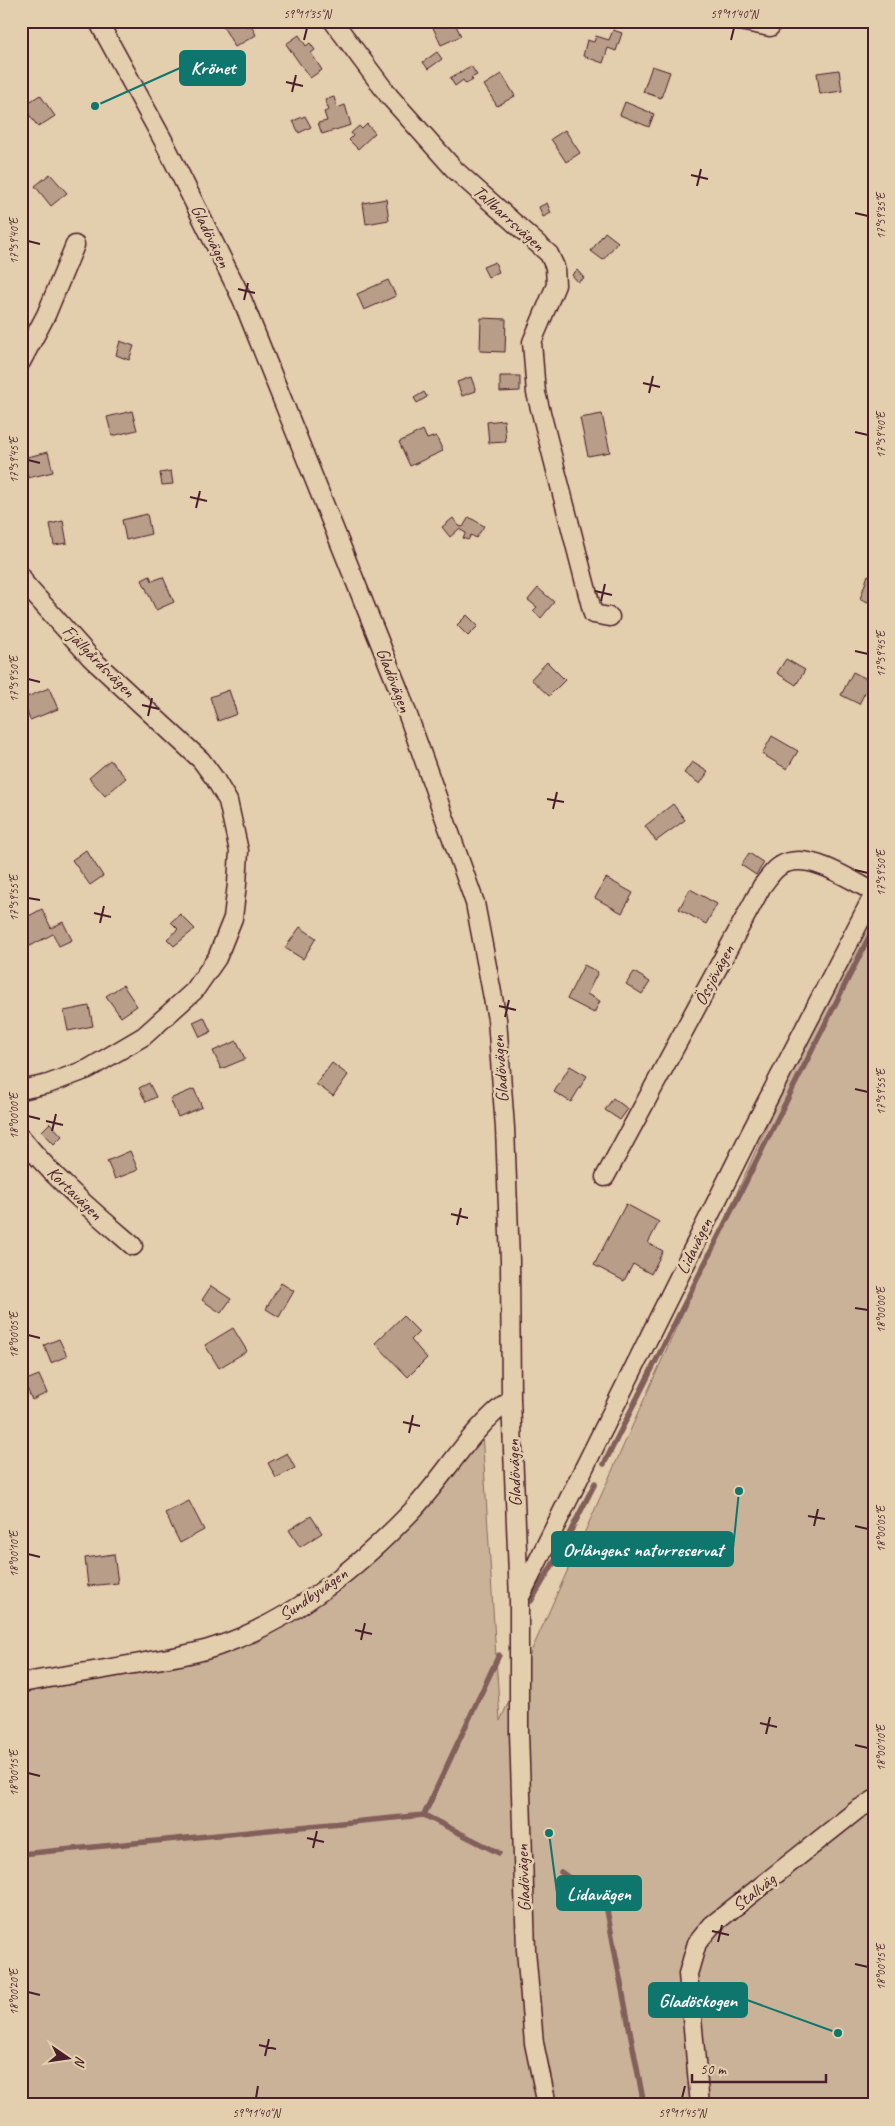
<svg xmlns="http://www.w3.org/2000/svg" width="895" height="2126" font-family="Caveat,sans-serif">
<rect width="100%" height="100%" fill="#e3cead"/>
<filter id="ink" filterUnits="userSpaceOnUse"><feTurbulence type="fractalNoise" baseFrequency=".02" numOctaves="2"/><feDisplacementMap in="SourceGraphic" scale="10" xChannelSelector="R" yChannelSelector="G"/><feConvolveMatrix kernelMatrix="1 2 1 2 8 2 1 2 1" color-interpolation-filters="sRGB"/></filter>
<g filter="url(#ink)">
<path fill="#cab298" stroke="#8a6862" d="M874 910V2105H21V1693L162 1669 257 1642 305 1613 366 1563 482 1433 500 1721 786 1083Z"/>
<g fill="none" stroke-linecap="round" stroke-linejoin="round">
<path stroke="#825f5a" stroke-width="5.5" d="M604 1464 874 927
M531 1601 560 1552 595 1483
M424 1815 499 1853
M21 1854 424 1815 499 1655
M561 1872 606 1905 644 2105"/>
</g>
<path fill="#b89d89" stroke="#4a1f2b" d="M220 21H244L247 27 251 25 256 35 235 47Z
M430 21H454L461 36 441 45Z
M613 30 622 33 616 51 608 48 603 63 583 56 587 40 594 42 596 36 609 40Z
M299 35 306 46 310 43 315 50 311 53 322 70 310 78 286 44Z
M437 52 442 59 428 69 423 62Z
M471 66 477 75 471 78 473 80 466 84 463 80 455 86 450 78Z
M652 66 670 72 661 98 643 92Z
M839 70 842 91 820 94 817 73Z
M502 74 515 96 497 106 484 85Z
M40 95 55 116 38 127 23 106Z
M334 97 337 108 345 105 351 125 322 134 318 123 327 121 324 112 329 110 325 100Z
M625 102 654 114 649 127 620 115Z
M305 116 311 127 299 133 293 121Z
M367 124 375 133 358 149 349 140 353 136 351 133 359 126 362 129Z
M565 130 580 153 566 162 551 139Z
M50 174 67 193 51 206 35 186Z
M386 199 389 220 366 224 363 203Z
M547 203 551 213 543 217 539 207Z
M605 232 618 242 603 260 591 251Z
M495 262 499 272 488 277 483 267Z
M577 270 584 278 578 282 572 275Z
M388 280 396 296 364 310 357 294Z
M481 318 506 319 505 352 480 351Z
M120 341 134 346 129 360 116 355Z
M500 376H520V391L500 392Z
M471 377 476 391 462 396 457 382Z
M424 392 427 397 417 403 414 398Z
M132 411 137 430 112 436 107 417Z
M602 414 610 452 588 456 580 418Z
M504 420 506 442 489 443 487 422Z
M423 430 427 439 436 436 443 451 410 466 399 442Z
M48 452 53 472 28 478 23 458Z
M171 471 173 484 162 485 160 473Z
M147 514 151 534 126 540 122 520Z
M469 517 484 526 476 538 471 535 468 540 463 538 466 533 459 529 450 537 442 527 453 518 459 526 463 527Z
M63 521 67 543 54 545 50 524Z
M868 575 874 577V604L860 599Z
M150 576 152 581 163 577 174 602 156 610 142 580Z
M538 588 554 602 541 618 533 611 537 607 528 600Z
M467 615 478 626 468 636 457 625Z
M786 659 805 670 796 685 777 673Z
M547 662 565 680 549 696 531 679Z
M853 672 871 681 859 704 841 695Z
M49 688 58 709 30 720 22 699Z
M229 690 237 714 218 721 210 697Z
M772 736 798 751 787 769 762 754Z
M110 760 126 778 105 796 89 778Z
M692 762 708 772 700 784 684 773Z
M673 804 685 820 656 841 645 826Z
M86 850 103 876 90 885 72 860Z
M749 853 764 863 756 875 741 865Z
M606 878 633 893 622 913 595 898Z
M690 889 717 904 706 924 679 909Z
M42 909 51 928 63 922 72 940 59 946 53 934 30 946 21 929V920Z
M180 914 195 929 174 946 167 939 178 929 171 922Z
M300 927 316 938 303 959 285 948Z
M584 965 598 972 587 994 600 1001 594 1013 567 999Z
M634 972 650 982 642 994 626 984Z
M123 985 137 1006 121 1017 106 996Z
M89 1006 93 1026 68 1031 64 1011Z
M204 1017 211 1032 200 1037 193 1022Z
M237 1041 245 1059 221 1069 213 1051Z
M332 1063 348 1075 333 1096 316 1084Z
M570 1066 587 1076 571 1102 554 1092Z
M149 1083 156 1097 146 1102 139 1088Z
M194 1089 202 1107 178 1117 170 1099Z
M613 1098 628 1109 620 1120 605 1110Z
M50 1123 62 1136 54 1144 42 1131Z
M130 1151 138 1170 115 1179 107 1161Z
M626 1204 659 1222 648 1243 663 1251 651 1274 633 1264 624 1281 594 1265Z
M281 1283 294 1291 279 1317 266 1309Z
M211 1286 231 1299 221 1313 202 1300Z
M403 1316 419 1332 411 1340 427 1358 408 1377 375 1343Z
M233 1328 247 1351 219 1368 205 1345Z
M59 1339 67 1356 51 1363 44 1345Z
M39 1375 47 1393 32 1400 24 1381Z
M287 1453 295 1468 276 1478 268 1463Z
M189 1501 204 1530 180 1543 165 1513Z
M311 1516 322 1533 300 1547 289 1530Z
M114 1554 118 1583 88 1586 85 1558Z"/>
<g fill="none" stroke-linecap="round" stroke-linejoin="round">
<defs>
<path id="street" d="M98 21 163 140 242 299 400 693 475 903 497 1019 505 1128 510 1261 511 1399 519 1600V1732L526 1950 534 2043 547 2105
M333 21 389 96 455 170 549 254 555 267 556 285 532 342 536 393 593 614 610 617
M740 21 770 27
M21 362 46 315 75 245
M21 576 25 584 91 658 201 760 215 779 228 801 239 851 237 884 233 918 217 958 194 991 144 1036 88 1069 48 1084 21 1090
M21 1137C53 1178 94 1212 133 1246
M605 1177 762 886C767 880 773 870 780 866 807 849 850 880 874 892
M520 1597 750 1134 874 894
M21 1683C61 1676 101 1670 140 1663 166 1658 193 1655 218 1646 294 1620 356 1569 411 1512 446 1475 470 1429 511 1399
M700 2105 688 1974 697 1943 712 1925 857 1810 874 1800"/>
</defs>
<use href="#street" stroke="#4a1f2b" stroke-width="21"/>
<use href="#street" stroke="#e3cead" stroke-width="18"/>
</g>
</g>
<path fill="none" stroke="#4a1f2b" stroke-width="2" d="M304 40 307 28M731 40 734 28M286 82 303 86M292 92 296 75M691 175 708 179M697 186 701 169M855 213 868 216M28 241 40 244M238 289 255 293M244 300 248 283M643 383 660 387M649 393 653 376M855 432 868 435M28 460 40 463M190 497 207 501M196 508 200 491M595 591 612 595M601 601 605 584M855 651 868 654M28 679 40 682M142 705 159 709M148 716 152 698M547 799 564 802M553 809 557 792M855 870 868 873M28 898 40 900M94 913 111 917M100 923 104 906M499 1006 516 1010M505 1017 509 1000M855 1089 868 1092M28 1116 40 1119M46 1121 63 1125M52 1131 56 1114M451 1214 468 1218M457 1225 461 1208M855 1308 868 1310M28 1335 40 1338M403 1422 420 1426M409 1433 413 1415M808 1516 825 1519M814 1526 818 1509M855 1526 868 1529M28 1554 40 1557M355 1630 372 1634M361 1640 365 1623M760 1723 777 1727M766 1734 770 1717M855 1745 868 1748M28 1773 40 1776M307 1838 324 1842M313 1848 317 1831M712 1931 729 1935M718 1942 722 1925M855 1964 868 1967M28 1992 40 1995M259 2045 276 2049M265 2056 269 2039M256 2098 258 2086M682 2098 685 2086"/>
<g text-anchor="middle" stroke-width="5" stroke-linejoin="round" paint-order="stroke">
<g font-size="18" fill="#4a1f2b" stroke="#e3cead">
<text transform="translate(509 218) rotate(42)" y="6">Tallbarrsvägen</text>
<text transform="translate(211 236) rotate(64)" y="6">Gladövägen</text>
<text transform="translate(99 661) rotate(45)" y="6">Fjällgårdsvägen</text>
<text transform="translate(394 680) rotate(69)" y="6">Gladövägen</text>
<text transform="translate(714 975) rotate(-62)" y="6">Össjövägen</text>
<text transform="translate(500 1069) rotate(-94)" y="6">Gladövägen</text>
<text transform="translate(75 1193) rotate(44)" y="6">Kortavägen</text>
<text transform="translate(694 1246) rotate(-64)" y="6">Lidavägen</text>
<text transform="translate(514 1473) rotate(-92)" y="6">Gladövägen</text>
<text transform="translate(313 1594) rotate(-35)" y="6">Sundbyvägen</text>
<text transform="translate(523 1878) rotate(-92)" y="6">Gladövägen</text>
<text transform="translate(754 1892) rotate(-38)" y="6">Stallväg</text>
</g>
</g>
<path fill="none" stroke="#0f766e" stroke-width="2" d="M95 106L180 68M739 1491L733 1549M549 1833L557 1893M838 2033L747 2000"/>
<g fill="#0f766e" stroke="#e3cead" stroke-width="2">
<circle cx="95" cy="106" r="5"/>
<circle cx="739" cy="1491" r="5"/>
<circle cx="549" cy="1833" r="5"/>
<circle cx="838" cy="2033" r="5"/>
</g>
<g fill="#0f766e" stroke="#0f766e" stroke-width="2">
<rect x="180" y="51" width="65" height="34" rx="5"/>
<rect x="552" y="1532" width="181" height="34" rx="5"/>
<rect x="557" y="1876" width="84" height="34" rx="5"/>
<rect x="649" y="1983" width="98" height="34" rx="5"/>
</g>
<g font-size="19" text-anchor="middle" font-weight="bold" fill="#fff">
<text x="213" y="74">Krönet</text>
<text x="643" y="1556">Orlångens naturreservat</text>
<text x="599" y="1900">Lidavägen</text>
<text x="698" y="2007">Gladöskogen</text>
</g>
<rect width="895" height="2126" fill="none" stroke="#e3cead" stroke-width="55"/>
<g transform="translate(68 2058) rotate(103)" stroke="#e3cead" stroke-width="4" paint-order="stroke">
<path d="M0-4L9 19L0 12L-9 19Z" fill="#4a1f2b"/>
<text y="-8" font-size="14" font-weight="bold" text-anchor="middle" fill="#4a1f2b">N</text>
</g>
<path d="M692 2074v8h134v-8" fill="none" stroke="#4a1f2b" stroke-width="2.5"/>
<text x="700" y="2074" font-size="15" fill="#4a1f2b" stroke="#e3cead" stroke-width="4" paint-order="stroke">50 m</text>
<rect x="28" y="28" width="840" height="2070" fill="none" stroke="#4a1f2b" stroke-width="2"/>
<g font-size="12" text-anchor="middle" fill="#4a1f2b">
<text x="307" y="18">59°11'35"N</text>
<text x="734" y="18">59°11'40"N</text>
<text transform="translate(881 216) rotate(-90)" y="4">17°59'35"E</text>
<text transform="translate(14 241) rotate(-90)" y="4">17°59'40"E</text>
<text transform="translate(881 435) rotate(-90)" y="4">17°59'40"E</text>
<text transform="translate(14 460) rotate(-90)" y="4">17°59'45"E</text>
<text transform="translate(881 654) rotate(-90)" y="4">17°59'45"E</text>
<text transform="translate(14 679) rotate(-90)" y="4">17°59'50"E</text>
<text transform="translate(881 873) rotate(-90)" y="4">17°59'50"E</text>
<text transform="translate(14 898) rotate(-90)" y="4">17°59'55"E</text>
<text transform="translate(881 1092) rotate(-90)" y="4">17°59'55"E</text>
<text transform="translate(14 1116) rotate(-90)" y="4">18°00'00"E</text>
<text transform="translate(881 1310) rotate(-90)" y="4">18°00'00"E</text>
<text transform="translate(14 1335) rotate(-90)" y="4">18°00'05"E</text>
<text transform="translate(881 1529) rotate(-90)" y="4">18°00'05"E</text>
<text transform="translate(14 1554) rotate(-90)" y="4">18°00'10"E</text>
<text transform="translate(881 1748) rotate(-90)" y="4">18°00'10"E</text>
<text transform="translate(14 1773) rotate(-90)" y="4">18°00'15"E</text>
<text transform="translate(881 1967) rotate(-90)" y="4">18°00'15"E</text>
<text transform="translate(14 1992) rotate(-90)" y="4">18°00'20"E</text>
<text x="256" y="2117">59°11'40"N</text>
<text x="682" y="2117">59°11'45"N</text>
</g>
</svg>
